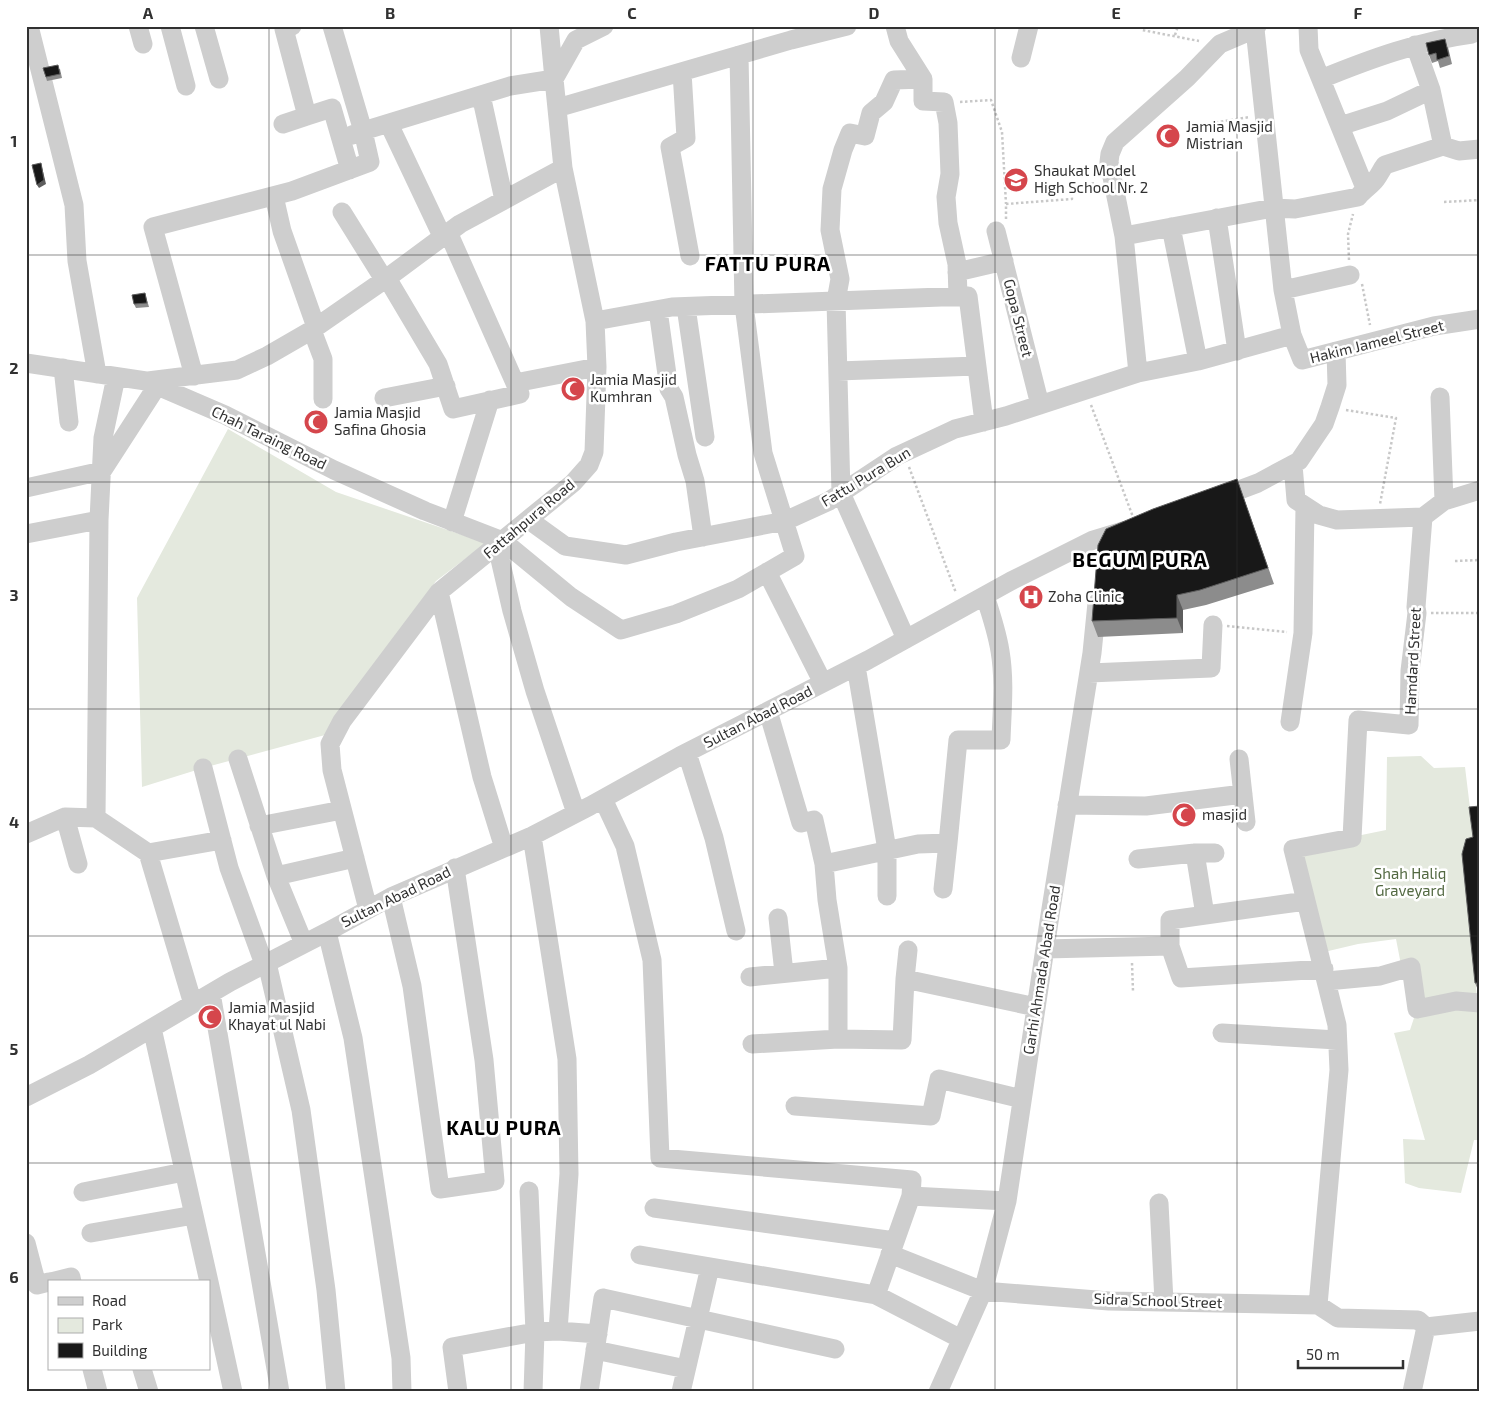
<svg xmlns="http://www.w3.org/2000/svg" width="1506" height="1418" font-family="'Exo 2',sans-serif">
<rect width="100%" height="100%" fill="#fff"/>
<path fill="#e4e9de" d="M228 429 336 492 486 543 436 581 325 735 203 768 142 787 137 598Z
M1421 756 1434 768 1465 767 1475 849 1465 857 1478 1010 1480 1011V1140H1474L1461 1193 1419 1188 1405 1183 1403 1139 1425 1140 1394 1033 1410 1030 1417 1009 1402 970 1396 939 1358 944 1320 953 1293 849 1386 830 1387 757Z"/>
<g fill="none" stroke-linecap="round" stroke-linejoin="round">
<path stroke="#c8c8c8" stroke-width="2.5" stroke-dasharray="2.5 2.5" stroke-linecap="butt" d="M1143 26 1142 30 1199 41
M1175 35 1178 26
M960 102 991 100 1002 132 1006 204
M1206 124 1250 117
M1444 202 1480 200
M1006 219V204L1072 199 1071 186 1096 183
M1349 260 1348 234 1353 214
M1362 284 1370 325
M1091 405 1133 517
M1346 410 1396 418 1380 504
M909 467 956 593
M1455 561 1480 560
M1431 613H1480
M1227 626 1287 632
M1132 963 1133 991"/>
<path stroke="#cecece" stroke-width="19" d="M29 26 74 205 77 261 97 374
M138 26 143 44
M170 26 186 86
M204 26 219 79
M292 26 284 29 307 116 332 108 350 170
M332 26 363 131 352 135
M895 26 899 41 923 79V101L944 102 948 123 950 174 946 197 948 223 957 264 958 297
M1308 26 1309 50 1365 188
M1255 29 1283 290 1292 335 1302 360 1434 326 1480 319
M1415 45 1431 90 1443 146
M1021 58 1029 26
M682 72 686 138 670 147 690 256
M1321 79C1370 59 1419 41 1472 34
M481 95 504 200
M557 108 791 40 847 26
M283 124 307 116
M389 124 442 236
M1340 126 1387 111 1431 90
M274 196 282 231 316 327
M342 212 380 273 387 278 438 364 453 409 520 394 515 383 597 367
M1217 218 1237 351
M1171 227 1198 361
M996 231 1040 405
M448 232 515 383
M1124 236 1273 208 1295 209 1358 197C1363 190 1371 186 1376 179 1380 174 1381 170 1385 165L1443 146 1459 151 1480 149
M957 272 1004 261
M1283 290 1350 275
M686 307 705 437
M658 310 669 389 674 397 687 455 695 481 703 537
M595 321 672 307 968 296 984 422
M312 330 323 359V399
M26 363 146 381 225 415 334 470 425 511 503 541 571 597 621 630 676 614 738 589 795 556 763 453 744 305 739 55
M63 368 69 422
M838 371 977 366
M1138 373 1124 236 1109 162 1110 154 1115 142 1187 78 1220 44 1255 29 1257 26
M194 376 153 227 292 191 370 162 363 131 510 86 554 79 549 26
M148 381 237 370 267 356 312 330 387 278 460 224 563 168
M1440 397 1444 501
M384 398 446 386
M1293 465 1296 500 1319 515 1337 520 1423 517 1444 501 1480 490
M26 488 102 471 157 386
M1218 498 1258 483 1299 461 1324 424 1330 407 1337 385 1336 351
M529 520 565 546 626 555 676 542 785 521 829 501 897 456 955 429 1006 416 1138 373 1198 361 1292 335
M452 522 490 400
M26 534 99 520
M497 546 512 611 535 691 576 813
M767 572 823 683
M439 592 482 777 504 848
M906 639 841 493 836 301 840 279 830 230 832 189 843 150 850 133 865 136 871 113 884 102 894 80 923 79
M856 666 887 850
M1089 673 1211 668 1213 625
M768 711 801 823 814 820 824 864 918 844 948 843 958 740H1001C1002 711 1005 680 1000 651 997 632 991 614 985 596
M1290 722 1303 633 1305 507
M687 753 714 838 736 931
M238 759 276 876 304 944
M1239 759 1246 822
M203 768 229 868 264 964
M603 799 625 846 652 960 660 1158 912 1180 911 1196 1007 1201
M1067 805 1146 806 1243 794
M65 817 78 864
M96 818 99 520 103 438 116 377
M259 826 342 810
M26 834 65 817 96 818 148 853 193 1004
M532 836 567 1059 569 1174 558 1331
M148 853 222 840
M1195 853 1205 915
M1138 859 1195 853H1215
M276 876 355 858
M943 889 948 843
M887 896V851
M391 897 412 986 440 1189 495 1181 484 1060 455 868
M368 909 332 770 330 744 342 721 439 592 573 483 589 465 594 452 597 367 595 321 563 168 554 79 576 40 604 26
M778 918 784 973
M327 932 353 1038 401 1358 402 1392
M1170 946V920L1306 901
M1045 949 1170 946 1181 978 1324 969
M267 963 301 1110 326 1290 336 1392
M750 977 838 968
M905 979 908 950
M1327 981 1380 976 1411 967 1417 1009 1456 1001 1480 1003
M211 993 280 1392
M152 1028 209 1282
M1222 1033 1337 1040
M838 1039 902 1040 905 979 1036 1007
M752 1044 838 1039V968L827 900 824 864
M26 1097 89 1065 230 982 327 932 391 897 532 836 590 806 680 756 868 660 1011 581 1093 540 1126 530
M795 1106 931 1116 939 1079 1022 1099
M529 1191 535 1332 533 1392
M83 1192 184 1172
M1159 1203 1164 1302
M654 1208 895 1241
M91 1233 194 1215
M26 1243 37 1285 49 1282
M890 1254 983 1291 1109 1301 1318 1305 1338 1318 1418 1320 1426 1327
M640 1255 876 1295 961 1339
M51 1282 71 1277 72 1282
M209 1282 233 1392
M876 1295 911 1196
M1318 1305 1339 1070 1337 1025 1293 849 1352 838 1358 720 1409 725 1410 671 1417 613 1416 607 1423 517
M1426 1327 1480 1321
M595 1350 686 1369
M92 1369 98 1392
M142 1369 149 1392
M458 1392 452 1347 535 1332 558 1331 598 1334
M589 1392 603 1298 835 1349
M681 1392 710 1267
M938 1392 983 1291 1007 1201 1050 915 1092 653 1097 603
M1412 1392 1426 1327"/>
</g>
<path fill="#8c8c8c" d="M1448 47 1452 64 1440 68 1438 61 1432 63 1429 55Z
M43 68 60 69 62 78 47 81Z
M145 293 149 307 136 308 134 304Z
M1237 479 1274 584 1206 605 1183 610V633L1098 637 1092 621Z
M1480 806V995L1475 983 1473 837Z"/>
<path fill="#5d5d5d" d="M41 163 46 184 39 188 37 185Z
M1177 595 1183 610V633L1177 618Z"/>
<path fill="#181818" stroke="#5d5d5d" d="M1445 39 1449 56 1437 60 1436 53 1429 55 1426 43Z
M58 65 60 74 46 77 43 68Z
M41 163 44 180 37 185 32 165Z
M145 293 147 303 134 304 132 295Z
M1237 479 1268 568 1200 590 1177 595V618L1092 621 1098 545 1106 529 1153 509Z
M1480 806V983H1475L1462 854 1466 839 1473 837 1469 807Z"/>
<path fill="none" stroke="#313131" stroke-width="1" stroke-opacity="0.55" d="M269 26V1392M511 26V1392M753 26V1392M995 26V1392M1237 26V1392M26 255H1480M26 482H1480M26 709H1480M26 936H1480M26 1163H1480"/>
<defs>
<symbol id="mosque-disc" viewBox="-11 -11 22 22"><circle r="9.5" fill="#d5464c" stroke="#fff"/><path d="M3.5-4.9A6 6 0 1 0 3.5 4.9A5 5 0 1 1 3.5-4.9Z" fill="#fff"/></symbol>
<symbol id="school-disc" viewBox="-11 -11 22 22"><circle r="9.5" fill="#d5464c" stroke="#fff"/><path d="M0-5L7-2L0 1L-7-2ZM-4 1L0 2.5L4 1V4Q0 6-4 4Z" fill="#fff"/></symbol>
<symbol id="hospital-disc" viewBox="-11 -11 22 22"><circle r="9.5" fill="#d5464c" stroke="#fff"/><path d="M-5-5h3v3.5h4V-5h3V5h-3V1.5h-4V5h-3Z" fill="#fff"/></symbol>
</defs>
<g fill-rule="evenodd">
<use href="#mosque-disc" x="1154" y="122" width="28" height="28"/>
<use href="#school-disc" x="1002" y="166" width="28" height="28"/>
<use href="#mosque-disc" x="559" y="375" width="28" height="28"/>
<use href="#mosque-disc" x="302" y="408" width="28" height="28"/>
<use href="#hospital-disc" x="1017" y="583" width="28" height="28"/>
<use href="#mosque-disc" x="1170" y="801" width="28" height="28"/>
<use href="#mosque-disc" x="196" y="1003" width="28" height="28"/>
</g>
<g text-anchor="middle" stroke-width="5" stroke-linejoin="round" paint-order="stroke">
<g font-size="15" fill="#313131" stroke="#fff" text-anchor="start">
<text x="1186" y="132">Jamia Masjid<tspan x="1186" dy="17">Mistrian</tspan></text>
<text x="1034" y="176">Shaukat Model<tspan x="1034" dy="17">High School Nr. 2</tspan></text>
<text x="590" y="385">Jamia Masjid<tspan x="590" dy="17">Kumhran</tspan></text>
<text x="334" y="418">Jamia Masjid<tspan x="334" dy="17">Safina Ghosia</tspan></text>
<text x="1048" y="602">Zoha Clinic</text>
<text x="1202" y="820">masjid</text>
<text x="228" y="1013">Jamia Masjid<tspan x="228" dy="17">Khayat ul Nabi</tspan></text>
</g>
<g font-size="15" fill="#313131" stroke="#fff">
<text transform="translate(1018 318) rotate(76)" y="5">Gopa Street</text>
<text transform="translate(1377 342) rotate(-14)" y="5">Hakim Jameel Street</text>
<text transform="translate(269 438) rotate(26)" y="5">Chah Taraing Road</text>
<text transform="translate(866 477) rotate(-31)" y="5">Fattu Pura Bun</text>
<text transform="translate(529 519) rotate(-40)" y="5">Fattahpura Road</text>
<text transform="translate(1413 661) rotate(-87)" y="5">Hamdard Street</text>
<text transform="translate(758 717) rotate(-27)" y="5">Sultan Abad Road</text>
<text transform="translate(396 897) rotate(-26)" y="5">Sultan Abad Road</text>
<text transform="translate(1042 970) rotate(-81)" y="5">Garhi Ahmada Abad Road</text>
<text transform="translate(1158 1301) rotate(2)" y="5">Sidra School Street</text>
</g>
<g font-size="15" fill="#536942" stroke="#fff">
<text x="1410" y="879">Shah Haliq<tspan x="1410" dy="17">Graveyard</tspan></text>
</g>
<g font-size="20" font-weight="bold" letter-spacing="1" fill="#000" stroke="#fff">
<text x="768" y="271">FATTU PURA</text>
<text x="1140" y="567">BEGUM PURA</text>
<text x="504" y="1135">KALU PURA</text>
</g>
</g>
<rect width="1506" height="1418" fill="none" stroke="#ffffff" stroke-width="55"/>
<rect x="48" y="1280" width="162" height="90" fill="#ffffff" stroke="#adadad"/>
<rect x="58" y="1297" width="25" height="8" fill="#cecece" stroke="#adadad"/>
<text x="92" y="1306" font-size="15" fill="#313131">Road</text>
<rect x="58" y="1318" width="25" height="15" fill="#e4e9de" stroke="#adadad"/>
<text x="92" y="1330" font-size="15" fill="#313131">Park</text>
<rect x="58" y="1343" width="25" height="15" fill="#181818" stroke="#adadad"/>
<text x="92" y="1356" font-size="15" fill="#313131">Building</text>
<path d="M1298 1360v8h105v-8" fill="none" stroke="#313131" stroke-width="2.5"/>
<text x="1306" y="1360" font-size="15" fill="#313131" stroke="#ffffff" stroke-width="4" paint-order="stroke">50 m</text>
<rect x="28" y="28" width="1450" height="1362" fill="none" stroke="#313131" stroke-width="2"/>
<g font-size="16" text-anchor="middle" font-weight="bold" fill="#313131">
<text x="148" y="19">A</text>
<text x="390" y="19">B</text>
<text x="632" y="19">C</text>
<text x="874" y="19">D</text>
<text x="1116" y="19">E</text>
<text x="1358" y="19">F</text>
<text x="14" y="147">1</text>
<text x="14" y="374">2</text>
<text x="14" y="601">3</text>
<text x="14" y="828">4</text>
<text x="14" y="1055">5</text>
<text x="14" y="1283">6</text>
</g>
</svg>
